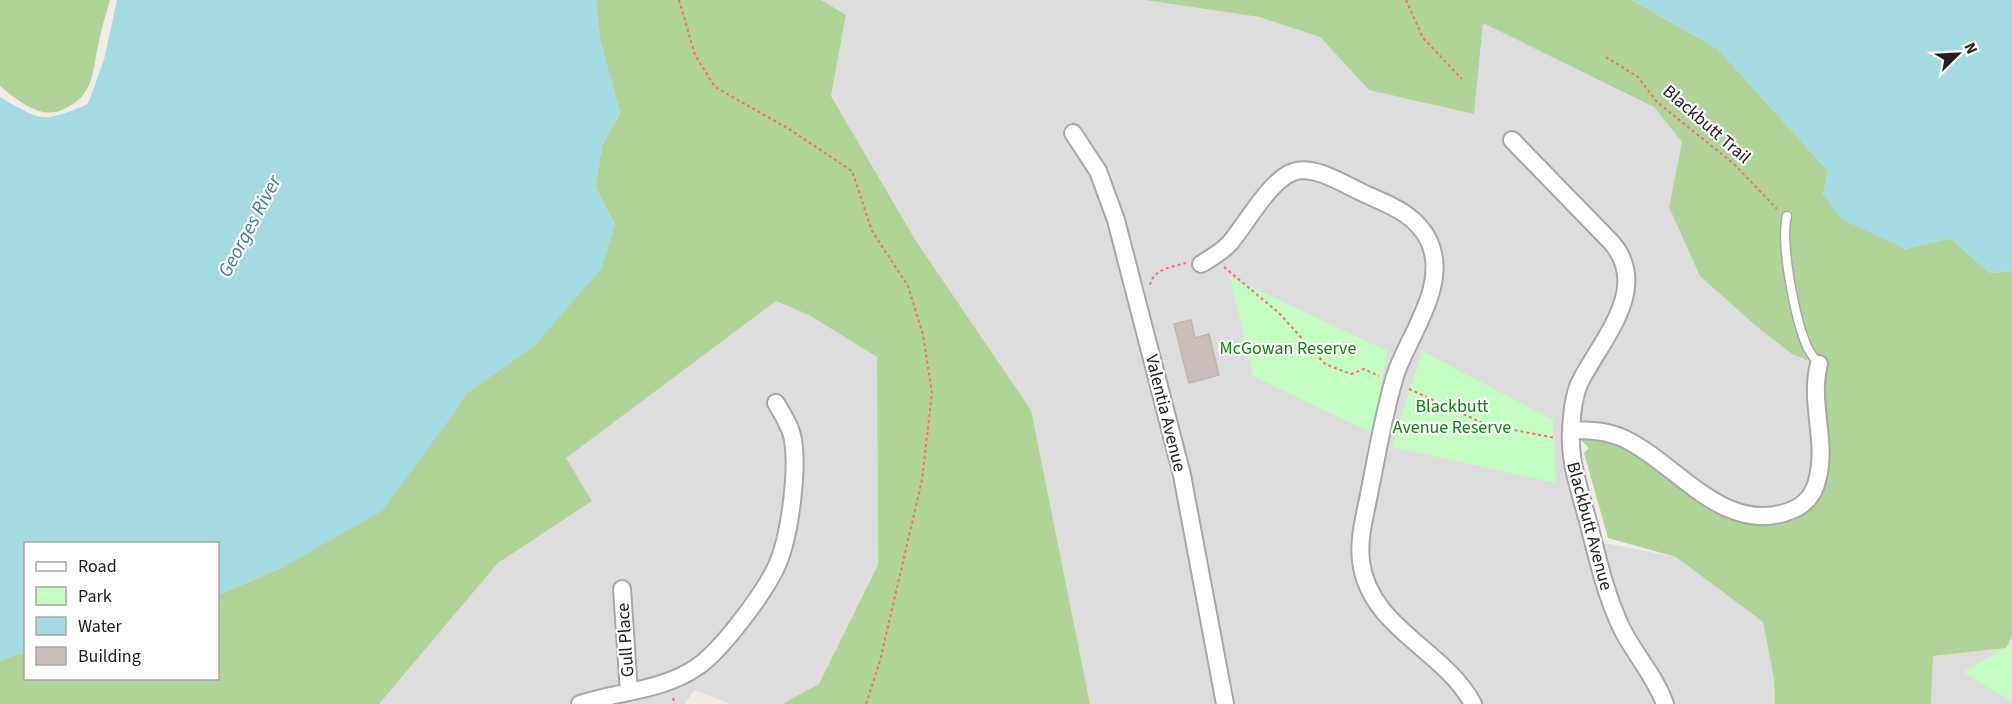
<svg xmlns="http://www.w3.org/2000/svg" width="2012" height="704" font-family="'Source Sans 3',sans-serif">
<rect width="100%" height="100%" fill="#f1ece6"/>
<path fill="#dedddd" d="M821 0H1145L1259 17 1320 37 1369 90 1474 113 1483 22 1654 107 1682 142 1669 207 1819 364 1820 452 1809 499 1749 514 1571 430 1593 541 1676 557 1763 622 1774 679 1775 704H1090L1031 410 916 241 831 96 846 16Z
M776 301 809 315 877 357 878 565 819 684 782 704H731L694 690 685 704H379L498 563 592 501 565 458Z
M2012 636V704H1931L1933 656 2006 648Z"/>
<path fill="#b0d398" d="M0 0H110C106 13 102 27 99 41 92 72 95 96 62 110 40 120 16 99 0 86Z
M596 0H821L846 15 831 96 916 241 1031 410 1090 704H782L819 684 878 565 877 357 809 315 776 301 566 458 592 501 498 563 379 704H0V660L25 652 26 678H218V595L285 566 454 413 465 394 535 345 615 225 595 187 602 145 620 113 599 37Z
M1145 0H1632L1718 49 1828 171 1823 195 1905 249 1950 238 1990 273 2012 271V636L2006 648 1933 656 1931 704H1775L1774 679 1763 622 1676 557 1608 538 1584 453 1589 448 1571 430 1599 431 1712 500 1777 514 1814 489 1818 364 1792 354 1756 326 1700 276 1669 207 1682 142 1654 107 1483 23 1474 114 1369 90 1320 37 1259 17Z"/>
<path fill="#c3fdc1" d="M1230 277 1387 351 1372 433 1253 376Z
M1422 351 1553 420 1556 483 1392 447Z
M2012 644V702L1963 672Z"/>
<path fill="#a4dae1" d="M117 0H596L599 37 620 113 602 145 595 187 615 225 602 268 535 345 465 394 454 413 382 511 285 566 218 595V544H26L25 652 0 660V97C43 122 42 123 88 104L104 60Z
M1632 0H2012V271L1990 273 1950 238 1905 249 1841 219 1823 195 1828 171 1718 49Z"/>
<path fill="#c9beb9" stroke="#c4b1a7" stroke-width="1.5" d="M1191 320 1195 338 1209 334 1219 375 1189 383 1174 324Z"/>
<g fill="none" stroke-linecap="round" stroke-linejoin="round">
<defs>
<path id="lane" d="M1787 216C1780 244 1795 317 1806 344 1808 351 1814 358 1819 364"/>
<path id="street" d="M1073 133 1098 171 1116 220 1182 475 1225 704
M1512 140 1612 243C1651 289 1601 340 1580 382 1573 397 1572 415 1571 431 1569 463 1581 494 1589 525 1598 560 1606 596 1622 629 1635 655 1655 676 1665 704
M1201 264C1211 258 1222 252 1230 243 1246 224 1270 180 1293 172 1314 164 1345 185 1365 194 1390 205 1416 214 1429 241 1449 285 1410 333 1396 373 1384 411 1378 450 1370 489 1366 512 1358 537 1361 561 1369 628 1444 649 1473 704
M1571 430C1590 430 1608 431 1625 439 1677 464 1724 536 1790 511 1806 505 1815 493 1818 477 1827 440 1809 402 1819 364
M622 589 629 692
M580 704C619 691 662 691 697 667 721 651 767 590 778 563 790 534 798 471 793 440 791 427 783 415 776 403"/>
</defs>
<use href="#lane" stroke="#a7a7a7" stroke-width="11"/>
<use href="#street" stroke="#a7a7a7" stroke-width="20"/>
<path stroke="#ff6969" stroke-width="2" stroke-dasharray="3 3" stroke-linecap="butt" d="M679 0 695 55 715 87 789 129 852 171 872 231 908 286 923 335 932 393 922 480 880 661 866 704
M1406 0 1423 38 1462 79
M1606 57 1638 77 1657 102 1734 164 1777 209
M1224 267 1279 313 1325 364 1351 374 1364 369 1379 376
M1150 285C1153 269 1172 267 1186 263
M1409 389 1487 425 1556 438
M673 698 675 704"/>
<use href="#lane" stroke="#fff" stroke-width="8"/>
<use href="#street" stroke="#fff" stroke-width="16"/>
</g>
<g text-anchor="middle" stroke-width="4.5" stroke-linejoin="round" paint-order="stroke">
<g font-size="18" fill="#202020" stroke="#fff">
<text transform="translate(1707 124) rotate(41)" y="6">Blackbutt Trail</text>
<text transform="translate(1166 413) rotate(76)" y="6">Valentia Avenue</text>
<text transform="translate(1590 526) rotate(75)" y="6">Blackbutt Avenue</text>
<text transform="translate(625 640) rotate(-94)" y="6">Gull Place</text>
</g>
<g font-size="18" fill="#088705" stroke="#fff">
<text x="1288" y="354">McGowan Reserve</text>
<text x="1452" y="412">Blackbutt<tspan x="1452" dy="21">Avenue Reserve</tspan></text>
</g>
<g font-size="20" font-style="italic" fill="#3e789d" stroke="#fff">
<text transform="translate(249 226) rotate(-62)" y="7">Georges River</text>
</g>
</g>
<rect x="24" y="542" width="195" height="138" fill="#ffffff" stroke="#a6a6a6" stroke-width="1.5"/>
<rect x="36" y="562" width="30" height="9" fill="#ffffff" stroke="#a6a6a6" stroke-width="1.5"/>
<text x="78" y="572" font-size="18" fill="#202020">Road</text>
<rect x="36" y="587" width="30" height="18" fill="#c3fdc1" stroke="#a6a6a6" stroke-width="1.5"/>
<text x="78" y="602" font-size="18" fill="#202020">Park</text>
<rect x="36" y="617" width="30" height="18" fill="#a4dae1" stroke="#a6a6a6" stroke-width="1.5"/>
<text x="78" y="632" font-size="18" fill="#202020">Water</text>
<rect x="36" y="647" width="30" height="18" fill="#c9beb9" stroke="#a6a6a6" stroke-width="1.5"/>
<text x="78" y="662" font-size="18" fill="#202020">Building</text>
<g transform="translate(1958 54) rotate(66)" stroke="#ffffff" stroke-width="4.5" paint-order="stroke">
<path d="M0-4.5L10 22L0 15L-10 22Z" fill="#202020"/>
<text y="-9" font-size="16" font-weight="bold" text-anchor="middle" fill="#202020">N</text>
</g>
</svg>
